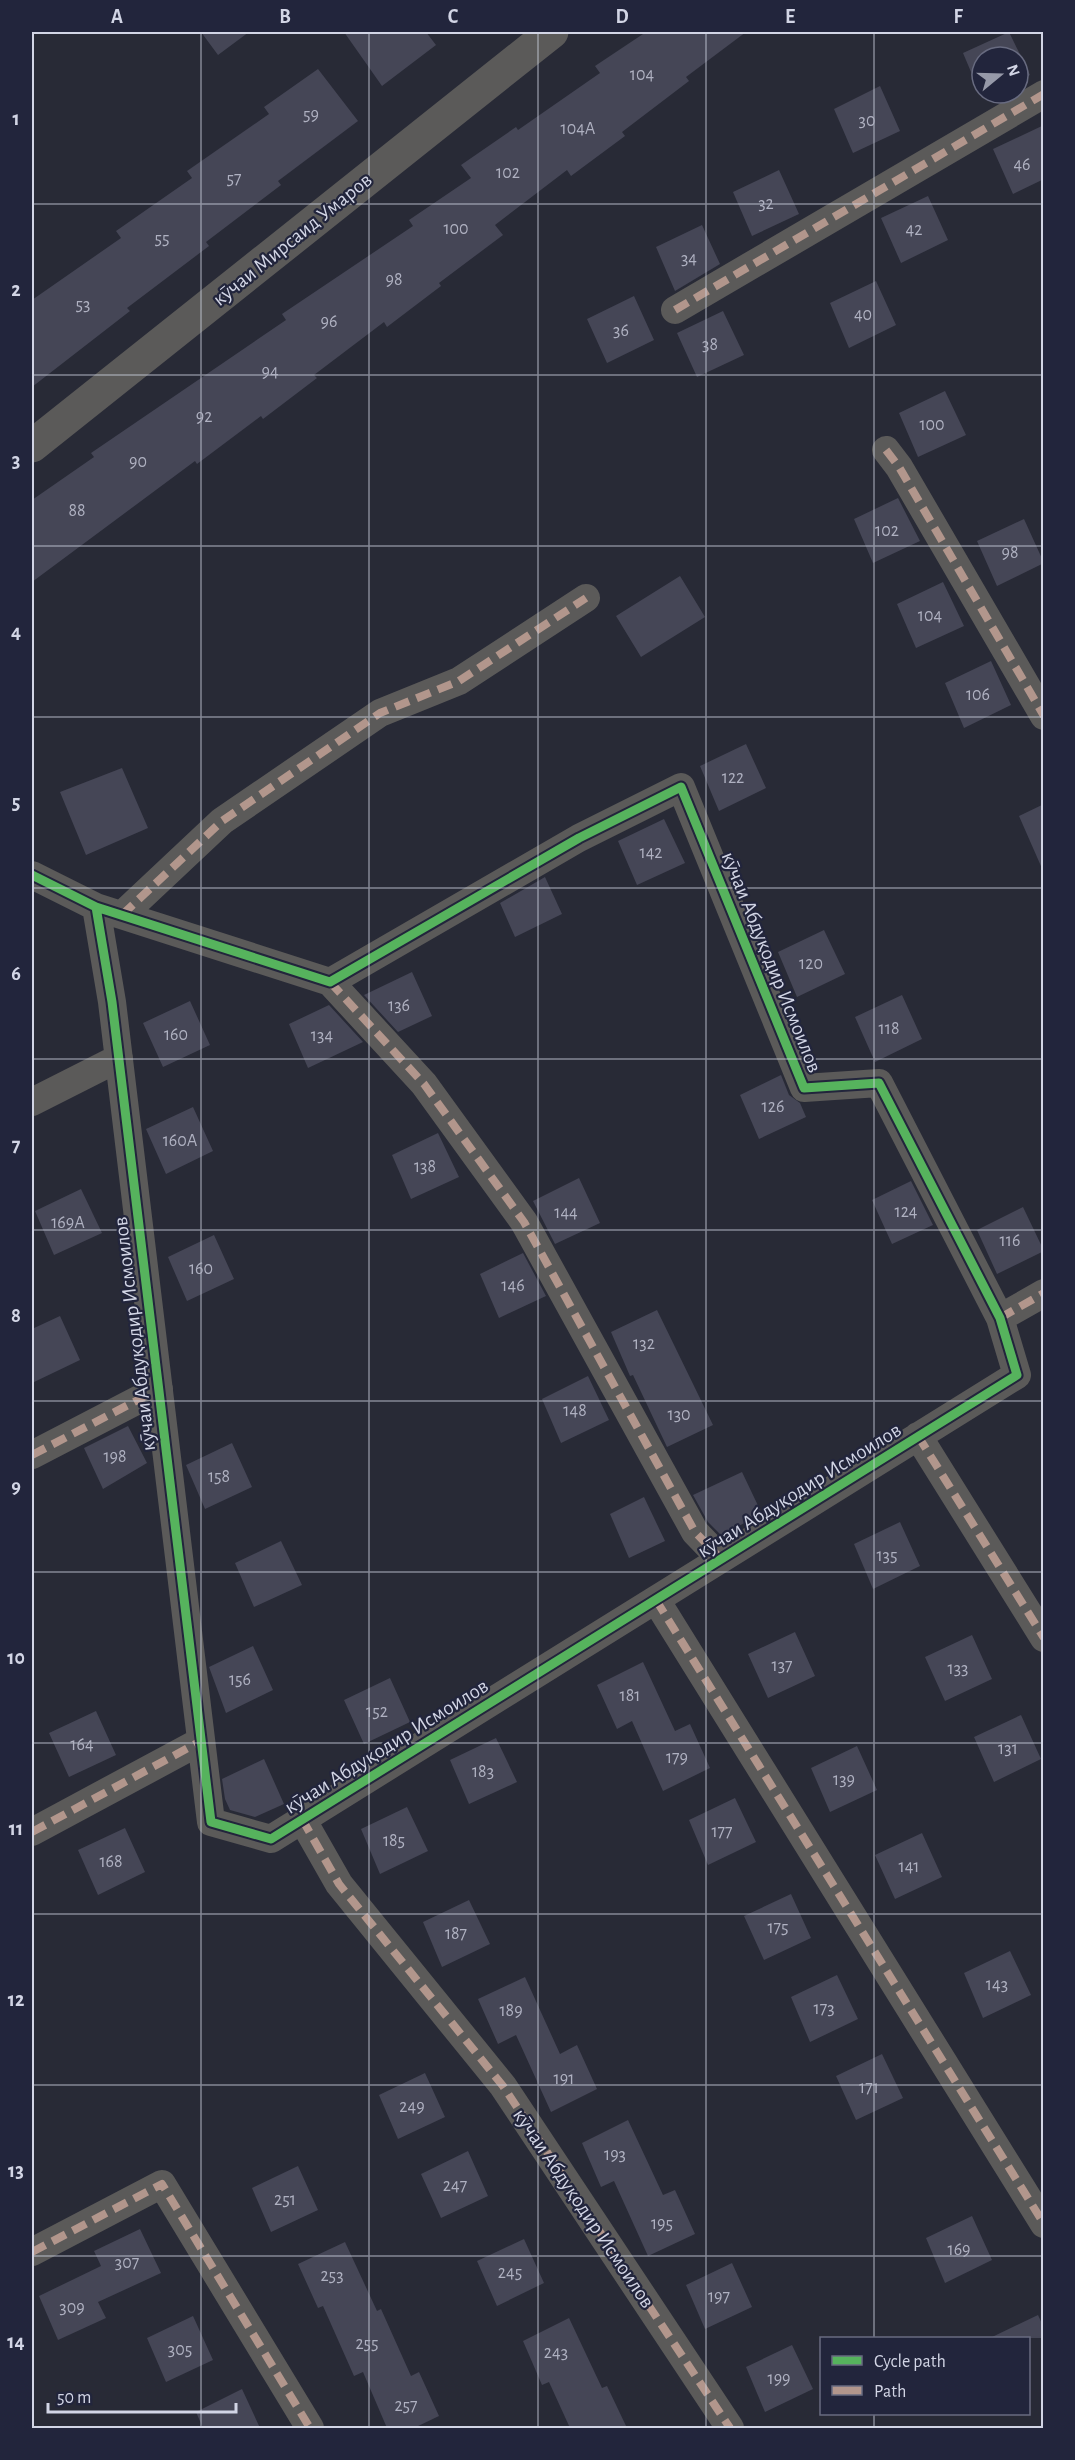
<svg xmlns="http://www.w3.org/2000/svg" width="1075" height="2460" font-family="'Alegreya Sans',sans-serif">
<rect width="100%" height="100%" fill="#282a36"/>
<path fill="#454656" d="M201 32H249L218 55Z
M344 32H426L436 45 382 86Z
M646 32H746L686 77 689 81 622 132 625 136 571 176 567 170 495 225 503 235 439 283 441 286 387 327 384 322 314 375 317 378 263 419 261 416 197 464 195 461 32 582V500L94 457 91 453 286 320 282 314 413 226 409 220 471 178 461 165 516 127 518 130 600 73 595 66Z
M1009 32 1030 75 1018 81V57H982V93H992L982 98 963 53Z
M318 69 358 121 278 181 281 185 206 242 209 246 127 308 130 311 32 387V300L121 238 116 231 192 178 187 171 269 114 264 107Z
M880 86 900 131 853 153 834 109Z
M1044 125V179L1013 194 993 149Z
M779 170 799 214 752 236 733 192Z
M928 196 948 240 901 263 881 218Z
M702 225 720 264 675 291 656 247Z
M876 281 896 325 849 348 830 303Z
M634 296 654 340 607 363 587 319Z
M723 311 744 355 697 377 677 333Z
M945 391 966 435 918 457 899 413Z
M898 498 920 541 873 563 854 519Z
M1024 519 1044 563 997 586 977 541Z
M680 576 705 617 641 657 616 616Z
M943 582 964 626 916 648 897 604Z
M991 661 1011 705 964 728 945 683Z
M746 744 766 788 719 811 700 766Z
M122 768 148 828 86 855 60 792Z
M1044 804V873L1019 816Z
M664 819 685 863 637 885 618 841Z
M545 877 562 914 515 937 500 903Z
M824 930 845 974 797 997 778 952Z
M412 972 432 1016 398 1032 364 995Z
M902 995 922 1039 875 1062 855 1017Z
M190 1001 210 1045 163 1067 143 1023Z
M329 1005 363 1042 308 1068 289 1024Z
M781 1075 789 1095 800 1103 806 1117 759 1139 740 1095Z
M193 1107 213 1151 166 1174 146 1129Z
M438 1133 459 1177 411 1199 392 1155Z
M579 1178 600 1223 555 1244 533 1201Z
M911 1181 933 1225 892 1244 872 1200Z
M81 1189 102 1233 54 1255 35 1211Z
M1023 1207 1044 1251 997 1274 977 1230Z
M214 1235 234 1279 187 1301 168 1257Z
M523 1253 546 1296 499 1318 480 1274Z
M657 1310 713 1425 667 1447 633 1375 630 1376 611 1332Z
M60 1316 80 1360 32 1383V1329Z
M588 1376 609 1420 561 1443 542 1399Z
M128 1426 147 1463 103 1489 84 1448Z
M232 1443 252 1487 205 1509 186 1465Z
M742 1472 762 1514 721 1535 708 1522 693 1495Z
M644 1497 665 1541 629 1558 610 1514Z
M900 1522 920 1566 873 1589 854 1544Z
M281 1541 302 1585 254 1607 235 1563Z
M795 1632 815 1676 768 1698 748 1654Z
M972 1635 992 1679 945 1701 925 1657Z
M253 1646 273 1690 226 1713 209 1667Z
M643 1662 675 1731 690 1724 710 1768 663 1791 632 1721 617 1729 597 1685Z
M390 1678 410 1722 364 1744 344 1700Z
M96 1711 116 1755 69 1777 49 1733Z
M1021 1715 1041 1759 994 1782 974 1737Z
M496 1738 517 1782 469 1804 450 1760Z
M857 1746 877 1790 830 1812 811 1768Z
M264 1759 284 1804 255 1817 230 1810 225 1799 222 1779Z
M735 1798 756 1842 708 1865 689 1820Z
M407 1807 428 1851 380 1874 361 1829Z
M125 1828 145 1872 98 1895 78 1850Z
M922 1833 942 1877 895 1899 875 1855Z
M791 1894 811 1938 764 1960 744 1916Z
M469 1900 490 1944 442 1967 423 1922Z
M1010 1951 1031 1995 983 2018 964 1973Z
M837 1975 858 2019 810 2042 791 1997Z
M525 1977 560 2054 577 2045 597 2089 551 2112 516 2035 498 2044 478 1999Z
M882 2054 903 2098 856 2120 836 2076Z
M425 2073 445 2117 398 2139 379 2095Z
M628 2120 663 2195 675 2190 695 2234 648 2256 614 2181 601 2187 582 2143Z
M468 2151 488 2196 441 2218 421 2174Z
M298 2166 318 2210 271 2232 252 2188Z
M972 2216 992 2260 945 2283 926 2238Z
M140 2229 161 2273 98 2302 106 2318 58 2340 39 2296 101 2266 94 2251Z
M524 2239 544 2283 497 2306 477 2261Z
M345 2242 377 2311 381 2309 411 2376 419 2372 439 2416 414 2428H387L363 2372 354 2376 323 2306 318 2308 298 2264Z
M732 2263 752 2307 705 2329 686 2285Z
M1038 2315 1044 2328V2338H990Z
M193 2316 213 2360 166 2382 147 2338Z
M569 2318 602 2388 607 2386 627 2428H570L549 2382 542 2385 523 2341Z
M792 2345 813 2389 765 2412 746 2367Z
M242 2389 260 2428H203L196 2412Z"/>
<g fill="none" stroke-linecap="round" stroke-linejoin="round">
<path stroke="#5b5a59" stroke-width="28" d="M675 310 1044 94
M886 450 899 467 1044 716
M32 875 96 907 330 982 579 838 681 787 804 1088 879 1083 1000 1318 1017 1375 271 1839 211 1822 112 1002 96 907
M122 915 222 821 380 713 459 681 586 598
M330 982 424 1084 524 1222 695 1532 721 1559
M32 1102 119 1058
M1000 1318 1044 1293
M918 1436 1044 1638
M32 1455 159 1389
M656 1600 1044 2224
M302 1819 339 1884 503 2086 730 2428
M32 1832 201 1741
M32 2252 162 2184 310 2428"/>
<path stroke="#5b5a59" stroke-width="33" d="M32 446 552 32"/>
<path stroke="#b2968c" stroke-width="8" stroke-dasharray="15 8" stroke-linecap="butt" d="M675 310 1044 94
M886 450 899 467 1044 716
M122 915 222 821 380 713 459 681 586 598
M330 982 424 1084 524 1222 695 1532 721 1559
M1000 1318 1044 1293
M918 1436 1044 1638
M32 1455 159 1389
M656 1600 1044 2224
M302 1819 339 1884 503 2086 730 2428
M32 1832 201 1741
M32 2252 162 2184 310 2428"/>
<defs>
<path id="cycleway" d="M32 875 96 907 330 982 579 838 681 787 804 1088 879 1083 1000 1318 1017 1375 271 1839 211 1822 112 1002 96 907"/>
</defs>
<use href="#cycleway" stroke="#22253c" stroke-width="13"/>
<use href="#cycleway" stroke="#56b35d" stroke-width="9"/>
</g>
<path fill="none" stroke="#d2d5e5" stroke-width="1.5" stroke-opacity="0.55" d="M201 32V2428M369 32V2428M538 32V2428M706 32V2428M874 32V2338M32 204H1044M32 375H1044M32 546H1044M32 717H1044M32 888H1044M32 1059H1044M32 1230H1044M32 1401H1044M32 1572H1044M32 1743H1044M32 1914H1044M32 2085H1044M32 2256H1044M874 2414V2428"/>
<g text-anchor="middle" stroke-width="4.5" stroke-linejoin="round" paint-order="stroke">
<g font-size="18" fill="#afb1c1">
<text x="642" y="80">104</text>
<text x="311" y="120">59</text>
<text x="867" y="126">30</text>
<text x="578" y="134">104А</text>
<text x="1022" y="170">46</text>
<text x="508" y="178">102</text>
<text x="234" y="184">57</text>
<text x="766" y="209">32</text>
<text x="456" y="234">100</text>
<text x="914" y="235">42</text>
<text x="162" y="244">55</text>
<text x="689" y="264">34</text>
<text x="394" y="285">98</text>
<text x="83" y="310">53</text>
<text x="863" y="320">40</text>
<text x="329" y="327">96</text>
<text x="621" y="336">36</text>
<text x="710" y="350">38</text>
<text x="270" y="377">94</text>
<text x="204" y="422">92</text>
<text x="932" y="430">100</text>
<text x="138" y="467">90</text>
<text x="77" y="516">88</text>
<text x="887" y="536">102</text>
<text x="1010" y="558">98</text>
<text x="930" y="621">104</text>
<text x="978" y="700">106</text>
<text x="733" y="783">122</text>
<text x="651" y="858">142</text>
<text x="811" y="969">120</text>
<text x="399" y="1011">136</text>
<text x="889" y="1034">118</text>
<text x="176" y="1040">160</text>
<text x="322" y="1041">134</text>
<text x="773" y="1112">126</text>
<text x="180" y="1146">160А</text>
<text x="425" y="1172">138</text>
<text x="906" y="1217">124</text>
<text x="566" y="1218">144</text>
<text x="68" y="1228">169А</text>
<text x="1010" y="1246">116</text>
<text x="201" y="1274">160</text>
<text x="513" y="1291">146</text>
<text x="644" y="1349">132</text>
<text x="575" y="1416">148</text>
<text x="679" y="1420">130</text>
<text x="115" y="1462">198</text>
<text x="219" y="1482">158</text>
<text x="887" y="1561">135</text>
<text x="782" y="1671">137</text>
<text x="958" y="1674">133</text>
<text x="240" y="1685">156</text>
<text x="630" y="1701">181</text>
<text x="377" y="1717">152</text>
<text x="82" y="1750">164</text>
<text x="1008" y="1754">131</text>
<text x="677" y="1763">179</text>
<text x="483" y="1777">183</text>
<text x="844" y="1785">139</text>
<text x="722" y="1837">177</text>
<text x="394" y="1846">185</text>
<text x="111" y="1867">168</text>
<text x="909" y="1872">141</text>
<text x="778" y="1933">175</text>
<text x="456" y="1939">187</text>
<text x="997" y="1990">143</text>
<text x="824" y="2014">173</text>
<text x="511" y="2016">189</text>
<text x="564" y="2084">191</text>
<text x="869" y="2093">171</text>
<text x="412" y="2112">249</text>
<text x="615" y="2160">193</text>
<text x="455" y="2191">247</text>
<text x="285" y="2205">251</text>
<text x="662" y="2229">195</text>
<text x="959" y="2255">169</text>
<text x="127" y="2268">307</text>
<text x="510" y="2278">245</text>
<text x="332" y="2281">253</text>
<text x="719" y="2302">197</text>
<text x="72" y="2313">309</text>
<text x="367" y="2349">255</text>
<text x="180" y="2355">305</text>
<text x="556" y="2358">243</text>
<text x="779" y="2384">199</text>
<text x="406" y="2411">257</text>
</g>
<g font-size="21" fill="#d2d5e5" stroke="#22253c">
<text transform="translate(292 239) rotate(-39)" y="7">кӯчаи Мирсаид Умаров</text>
<text transform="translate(772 962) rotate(68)" y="7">кӯчаи Абдуқодир Исмоилов</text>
<text transform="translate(134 1334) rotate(-97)" y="7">кӯчаи Абдуқодир Исмоилов</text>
<text transform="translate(799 1490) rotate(-32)" y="7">кӯчаи Абдуқодир Исмоилов</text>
<text transform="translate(386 1746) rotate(-32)" y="7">кӯчаи Абдуқодир Исмоилов</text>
<text transform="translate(584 2208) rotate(56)" y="7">кӯчаи Абдуқодир Исмоилов</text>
</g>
</g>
<rect width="1075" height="2460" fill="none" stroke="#22253c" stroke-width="66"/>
<rect x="820" y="2337" width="210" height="78" fill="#22253c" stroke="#686b80" stroke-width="1.5"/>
<rect x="832" y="2356" width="30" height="9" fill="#56b35d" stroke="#686b80" stroke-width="1.5"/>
<text x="874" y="2367" font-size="18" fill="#d2d5e5">Cycle path</text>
<rect x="832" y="2386" width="30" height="9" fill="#b2968c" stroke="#686b80" stroke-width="1.5"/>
<text x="874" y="2397" font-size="18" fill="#d2d5e5">Path</text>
<g transform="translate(1000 75) rotate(71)"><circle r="28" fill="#22253c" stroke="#686b80" stroke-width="1.5"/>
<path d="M0-4.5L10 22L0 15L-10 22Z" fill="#9699a8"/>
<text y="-9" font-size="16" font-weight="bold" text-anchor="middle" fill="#d2d5e5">N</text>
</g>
<path d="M48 2403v9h188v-9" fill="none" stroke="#d2d5e5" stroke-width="3"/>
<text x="57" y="2403" font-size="18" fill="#d2d5e5" stroke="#22253c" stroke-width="4.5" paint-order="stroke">50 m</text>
<rect x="33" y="33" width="1009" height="2394" fill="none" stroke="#d2d5e5" stroke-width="2"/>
<g font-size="20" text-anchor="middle" font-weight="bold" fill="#d2d5e5">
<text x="117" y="23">A</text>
<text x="285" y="23">B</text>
<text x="453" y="23">C</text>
<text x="622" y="23">D</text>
<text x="790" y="23">E</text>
<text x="958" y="23">F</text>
<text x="16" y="125">1</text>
<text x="16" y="296">2</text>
<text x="16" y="467">3</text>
<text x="16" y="638">4</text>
<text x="16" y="809">5</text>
<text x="16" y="980">6</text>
<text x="16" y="1151">7</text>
<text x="16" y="1322">8</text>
<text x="16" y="1493">9</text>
<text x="16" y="1664">10</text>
<text x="16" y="1835">11</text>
<text x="16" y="2006">12</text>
<text x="16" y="2177">13</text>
<text x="16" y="2348">14</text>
</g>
</svg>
